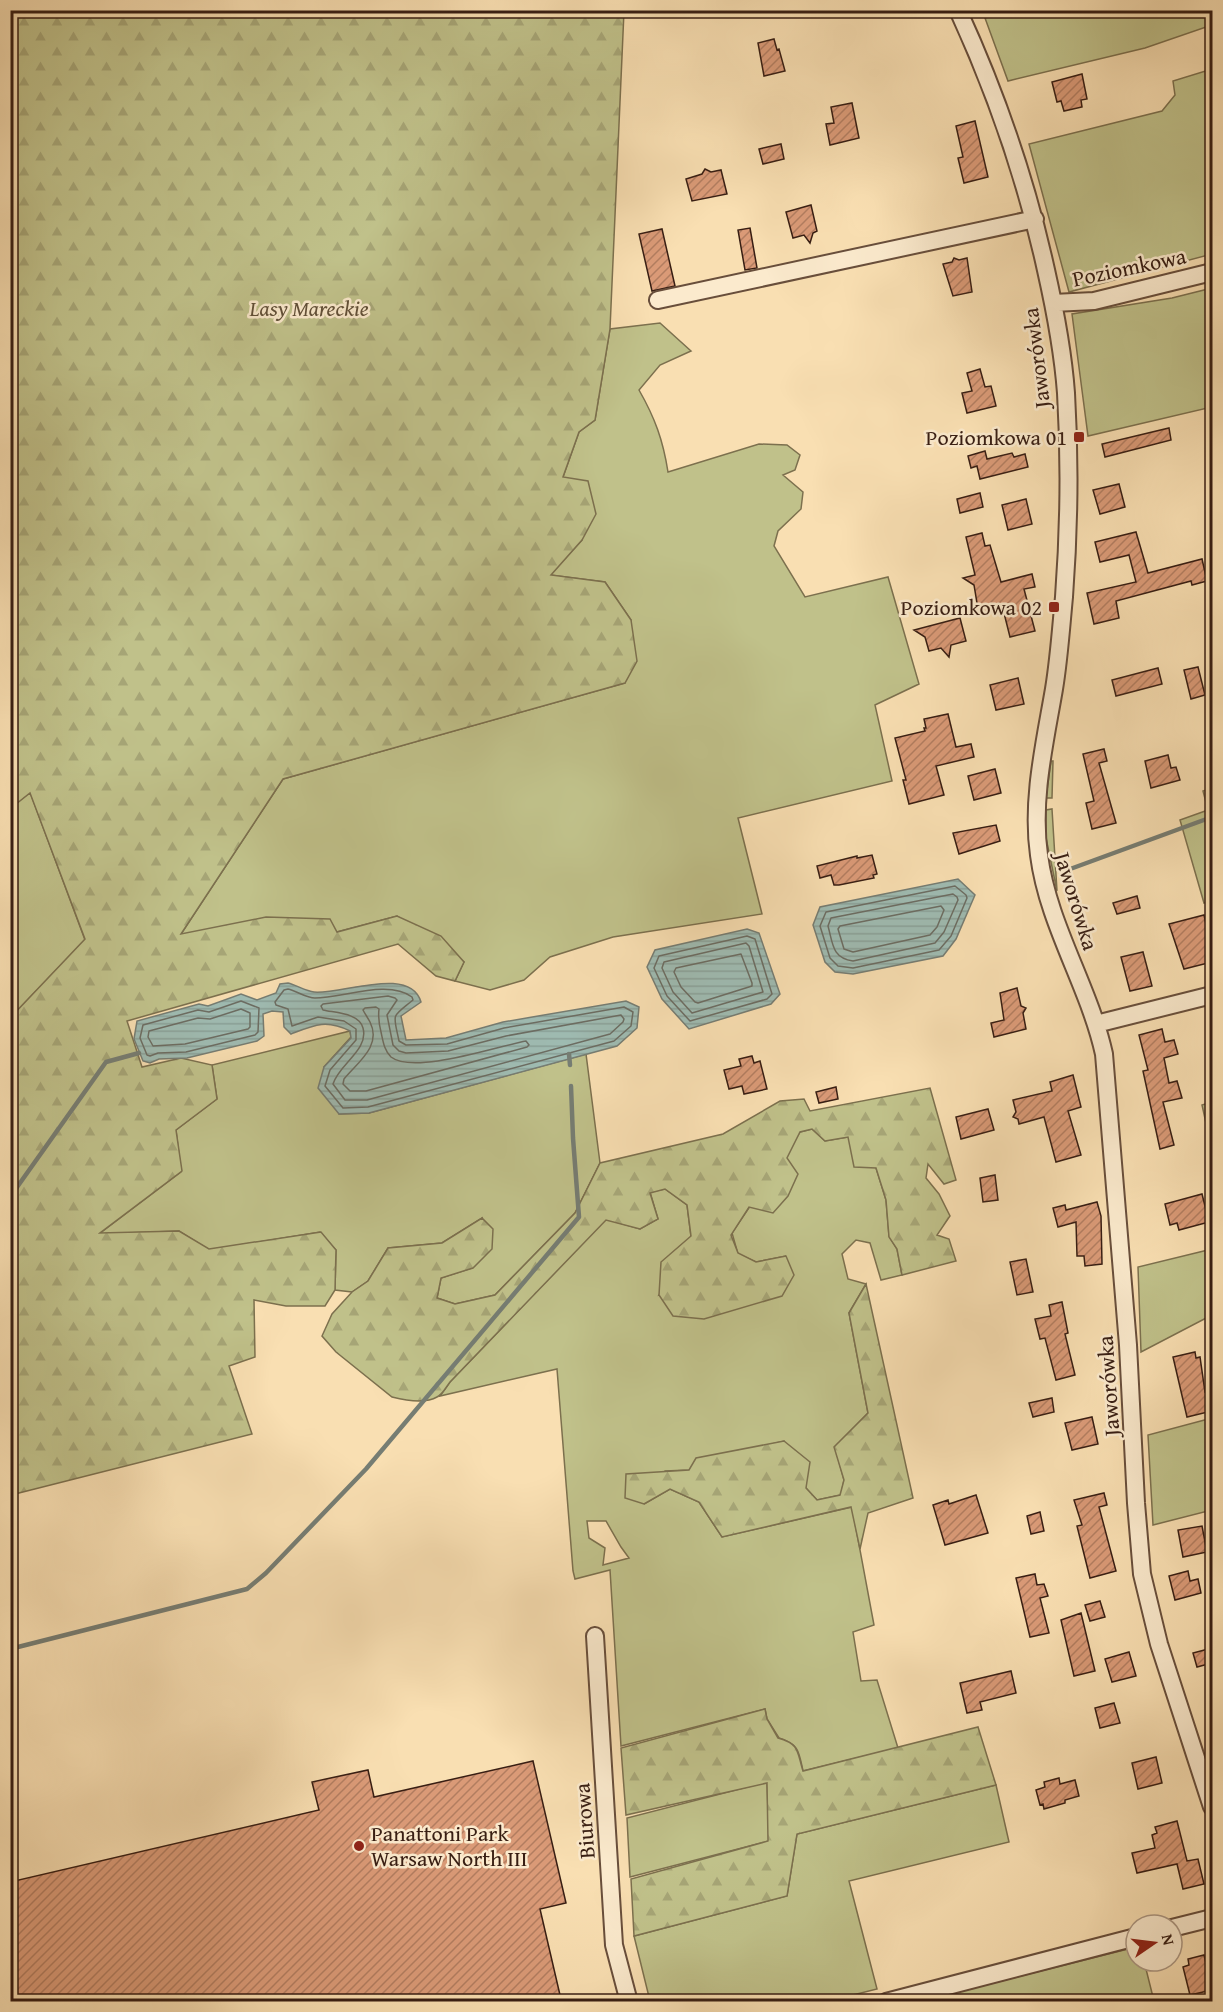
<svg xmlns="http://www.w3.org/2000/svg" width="1223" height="2012" font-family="'Gentium Book Plus',serif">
<defs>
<pattern id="forest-firs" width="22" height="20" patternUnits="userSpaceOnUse" patternTransform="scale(1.5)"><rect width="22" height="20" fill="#c0c18a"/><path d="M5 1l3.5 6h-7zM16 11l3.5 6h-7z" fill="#a6a576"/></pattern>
<pattern id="water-rules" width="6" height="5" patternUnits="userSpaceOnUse" patternTransform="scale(1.5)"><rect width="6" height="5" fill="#9fbcb3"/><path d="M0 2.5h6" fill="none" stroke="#8aa199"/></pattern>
<pattern id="building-hatch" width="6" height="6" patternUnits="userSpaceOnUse" patternTransform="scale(1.5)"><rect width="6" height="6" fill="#da9a77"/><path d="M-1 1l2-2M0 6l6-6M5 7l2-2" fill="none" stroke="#b27d60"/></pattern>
</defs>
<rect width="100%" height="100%" fill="#f9dfb2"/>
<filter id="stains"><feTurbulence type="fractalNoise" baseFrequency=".00333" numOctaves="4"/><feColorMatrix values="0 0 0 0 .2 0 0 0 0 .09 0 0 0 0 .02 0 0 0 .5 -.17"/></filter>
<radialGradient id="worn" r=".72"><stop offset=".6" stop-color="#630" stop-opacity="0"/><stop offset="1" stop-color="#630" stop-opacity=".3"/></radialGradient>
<path fill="#c0c18a" stroke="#7c704e" stroke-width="1.5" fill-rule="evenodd" d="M1009 11H1212V25L1145 48 1008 81 985 18Z
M1212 69V254L1069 292 1029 144 1162 111 1175 95 1173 81Z
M1212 288V407L1088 436 1072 314 1172 298Z
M660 323 691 351 660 365 639 390C655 418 663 440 668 472L759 444 787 445 800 455 795 470 783 475 803 492 801 509 778 531 774 546 805 597 888 577 919 684 875 705 892 781 738 818 762 914 613 937 550 957 524 980 490 990 455 981 464 962 397 916 337 932 181 934 283 779 625 683 631 620 605 582 550 575 582 540 563 477 579 432 595 420 610 329Z
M1051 761H1053L1052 798H1046Z
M1212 788V901L1204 903 1180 820 1208 810 1203 791Z
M30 792 85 940 11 1017V808Z
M1052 809 1057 891 1046 838V810Z
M350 1031 351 1037 324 1067 339 1114 369 1113 586 1054 600 1163 575 1213 495 1295 455 1304 437 1298 441 1278 472 1268 482 1218 442 1243 388 1248 368 1281 352 1292 335 1290 336 1250 320 1232 209 1250 179 1231 99 1234 181 1172 176 1130 217 1099 212 1065Z
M1212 1102V1150L1202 1105Z
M812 1129 825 1141 848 1137 876 1168 886 1200 889 1236 897 1249 902 1275 881 1280 870 1243 856 1240 842 1254 848 1279 866 1284 849 1313 868 1413 835 1447 844 1480 841 1495 817 1500 806 1488 784 1441 750 1449 689 1470 665 1471 644 1504 670 1489 699 1502 722 1537 852 1507 874 1625 853 1632 861 1681 877 1680 898 1748 803 1771C799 1752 799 1744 779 1738L767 1719 765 1709 621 1746 610 1570 575 1579 573 1571 557 1369 440 1396 450 1382 606 1219 640 1229 658 1219 650 1192 665 1189 687 1205 691 1237 659 1295 786 1256 756 1262 738 1254 732 1233 800 1132ZM587 1521H606L621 1547 629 1558 603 1565 605 1548 589 1538Z
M1212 1249V1315L1141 1352 1138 1267Z
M1212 1418V1510L1153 1525 1148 1435Z
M767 1782 769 1841 630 1877 627 1818Z
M996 1785 1009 1842 849 1881 877 1989 829 2001H650L634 1936 787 1896 797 1834Z
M1136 1947V1961H1144L1154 2001 918 2002Z"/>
<path fill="url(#forest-firs)" stroke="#7c704e" stroke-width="1.5" d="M11 11H624L610 329 595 420 579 432 563 477 588 481 596 514 582 540 551 575 605 582 631 620 637 661 625 683 283 779 181 934 266 917 330 919 337 932 397 916 441 936 464 962 455 981 436 976 398 944 127 1021 142 1067 181 1058 212 1065 217 1099 176 1130 182 1171 100 1233 179 1231 209 1249 321 1232 336 1250 335 1290 325 1306H286L254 1300 255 1357 229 1366 252 1434 11 1495V1017L85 939 30 793 11 808Z
M930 1088 956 1180 944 1184 928 1164 926 1178 939 1194 950 1216 937 1235 949 1239 956 1261 902 1275 897 1249 889 1237 886 1200 876 1168 854 1167 848 1137 825 1141 812 1129 800 1132 787 1158 798 1174 788 1196 773 1213 749 1207 731 1235 738 1253 756 1262 786 1256 794 1275 782 1296 704 1319 673 1316 659 1295 661 1262 691 1236 687 1205 665 1189 650 1193 658 1219 640 1229 606 1220 450 1382C446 1387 443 1394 437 1397 425 1404 404 1400 392 1397L336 1352 322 1336 332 1314 352 1292 368 1281 388 1248 442 1243 482 1218 493 1229 492 1249 473 1268 441 1278 437 1298 455 1304 495 1295 575 1213 600 1163 723 1134 780 1101 804 1099 810 1111Z
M866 1284 913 1498 868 1513 860 1549 851 1507 722 1537 699 1502 670 1489 644 1504 625 1498 626 1474 689 1470 696 1458 784 1441 810 1462 806 1488 817 1500 840 1495 844 1480 834 1447 868 1413 849 1313Z
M765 1709 767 1719 778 1738C800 1744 797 1752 803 1771L978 1727 996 1785 797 1834 787 1896 634 1936 631 1879 768 1841 767 1783 626 1815 621 1748Z"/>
<path fill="url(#water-rules)" stroke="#767d73" stroke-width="1.5" d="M958 879 975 895 956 939 943 956 853 974 835 972 825 962 813 925 820 907Z
M747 929 759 933 780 994 771 1004 689 1029 662 999 647 967 655 950Z
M288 983C296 985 306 991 314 992 341 995 410 965 421 1002L401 1016 406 1040 446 1038 503 1022 626 1001 639 1007 637 1028 617 1046 369 1113 339 1114 318 1088 324 1067 351 1038 350 1031C326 1019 314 1025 291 1034L284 1027 283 1012 272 1011 263 1014 264 1036 257 1041 187 1058 159 1059 150 1063 143 1061 134 1039 137 1021 199 1004 208 1006 241 994 257 1000 276 993 280 984Z"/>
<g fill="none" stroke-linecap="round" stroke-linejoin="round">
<path stroke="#6c6d63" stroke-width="1.5" d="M955 886 966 895 967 898 951 936 939 950 853 968 838 966 830 958 820 926 826 912Z
M953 894 957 897 958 900 944 932 935 943 853 961C832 958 833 944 828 926L831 918Z
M941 906 944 910 937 927 930 935 853 952 844 949 838 929 840 926Z
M747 936 755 939 772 994 767 999 690 1021 667 996 654 968 659 956Z
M746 943 749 946 763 992 692 1013 673 992 662 968 664 962Z
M741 954 752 983V986L698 1003 695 1002 681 987 674 972 676 968Z
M288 989C297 991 306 998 315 998 343 998 388 979 412 997L413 1000C391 1018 393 1012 399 1041L406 1045 447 1044 504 1028 624 1007 633 1012 631 1026 614 1041 368 1107 343 1108 325 1086 330 1070 356 1040V1029L344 1021 318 1017 292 1026 288 1009 276 1005 275 1002 284 990Z
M388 996 395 998 397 1000 387 1015 393 1045 399 1051 406 1053 448 1051 506 1036 621 1015 624 1019 623 1022 610 1034 367 1100H345L333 1084C339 1064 369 1050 363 1028 359 1013 336 1013 323 1010L321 1006 323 1004Z
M241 1001 259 1008 258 1032 255 1035 186 1052 158 1053 150 1056 147 1055 140 1038 143 1025 198 1010 209 1012Z
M376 1007 379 1009C378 1017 379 1024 381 1032 383 1041 384 1050 391 1057 414 1075 498 1046 526 1041L529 1045 527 1047 366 1091H350L343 1084 344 1079C358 1062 382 1046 370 1022 368 1018 365 1014 363 1010L365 1008Z
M241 1009 250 1013V1027L248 1029 185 1044 153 1046 148 1037 149 1031 198 1018 210 1019Z"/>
<path stroke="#767d73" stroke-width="4.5" d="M1062 872 1212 817
M569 1054 570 1065
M10 1197 106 1062 139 1053
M10 1649 247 1589 266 1573 366 1469 579 1217 573 1138 571 1086"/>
</g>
<path fill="url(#building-hatch)" stroke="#381e13" stroke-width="1.5" d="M774 39 777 50 779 49 785 71 764 76 758 43Z
M1082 74 1087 99 1081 100 1082 107 1064 111 1061 101 1057 102 1052 82Z
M852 103 859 138 830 145 826 124 834 123 831 107Z
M975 121 988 177 964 183 958 158 963 157 956 126Z
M781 144 784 159 763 164 759 149Z
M705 169 711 172 721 170 727 194 692 201 686 179 702 174Z
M811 205 817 231 813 233 810 243 804 235 793 238 786 212Z
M750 228 757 268 745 270 738 230Z
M662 229 675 286 652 291 639 234Z
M954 258 959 260 967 258 972 292 953 296 943 264 952 262Z
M980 369 985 387 991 386 996 406 967 413 962 393 972 391 967 373Z
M1169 428 1171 440 1105 457 1102 444Z
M985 451 987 459 1012 453 1014 457 1025 454 1028 467 980 479 977 466 971 468 968 456Z
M1119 484 1125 507 1100 514 1093 490Z
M980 493 983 507 960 513 957 499Z
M1026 499 1032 524 1008 530 1002 505Z
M1136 532 1148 573 1202 559 1207 581 1192 585 1191 581 1116 601 1119 618 1094 624 1087 593 1136 582 1129 555 1100 562 1095 542Z
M982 533 985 546 990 545 1001 582 1032 574 1035 587 1024 589 1035 631 1010 637 1003 609 979 615 974 585 963 578 975 575 966 537Z
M960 618 966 641 951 645 949 657 941 648 929 651 925 637 914 630Z
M1198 667 1205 695 1191 699 1184 670Z
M1158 668 1162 684 1116 696 1112 680Z
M1018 678 1024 704 996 710 990 685Z
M948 714 956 747 971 744 974 757 936 766 944 795 909 804 903 780H906L895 738 925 731 924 728H926L924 719Z
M1104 749 1107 761 1099 763 1116 823 1092 829 1086 803 1094 801 1083 754Z
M1168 755 1171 768 1176 767 1180 780 1151 788 1145 761Z
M995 769 1001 793 974 800 968 776Z
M996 825 1000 841 959 854 953 833Z
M872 855 877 874 873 875 874 878 839 885H834L831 875 820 878 817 866 857 856V858Z
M1137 896 1140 908 1117 914 1113 903Z
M1204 915 1209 938 1212 937V962L1184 969 1169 924Z
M1143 952 1152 986 1130 991 1121 957Z
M1017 988 1021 1006 1026 1008 1023 1013 1026 1029 994 1037 991 1023 1004 1020 1000 993Z
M1162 1029 1165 1042 1174 1040 1178 1054 1164 1058 1169 1083 1177 1081 1182 1098 1163 1102 1174 1145 1160 1149 1143 1071 1148 1070 1139 1035Z
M752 1056 754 1063 760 1061 767 1089 744 1094 742 1086 729 1089 724 1070 741 1066 739 1059Z
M1073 1075 1081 1107 1068 1111 1081 1155 1056 1162 1044 1117 1019 1124 1018 1119 1013 1117 1016 1112 1013 1100 1052 1091 1050 1082Z
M836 1087 838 1099 819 1103 816 1092Z
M988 1109 994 1130 961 1139 956 1117Z
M995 1175 998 1200 983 1202 980 1178Z
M1202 1194 1209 1222 1179 1230 1177 1223 1170 1225 1165 1204Z
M1097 1202 1101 1216 1102 1264 1085 1266 1084 1256H1077L1076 1222 1058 1227 1053 1208 1065 1205 1066 1210Z
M1026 1259 1033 1292 1017 1295 1010 1262Z
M1062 1302 1068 1333 1065 1334 1075 1375 1056 1380 1045 1338 1040 1339 1035 1319 1051 1316 1049 1305Z
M1195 1352 1196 1358 1200 1357 1205 1392 1212 1390V1411L1187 1417 1173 1357Z
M1052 1398 1054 1412 1033 1417 1029 1403Z
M1092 1417 1098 1444 1072 1450 1065 1423Z
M1104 1493 1107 1505 1099 1507 1116 1571 1090 1578 1077 1526 1082 1525 1074 1500Z
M976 1495 988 1533 945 1545 933 1505 948 1500 949 1504Z
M1040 1512 1044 1531 1031 1534 1027 1516Z
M1202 1526 1207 1552 1183 1557 1178 1530Z
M1188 1571 1190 1581 1198 1579 1201 1593 1175 1600 1169 1576Z
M1035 1574 1037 1585 1044 1584 1048 1596 1040 1598 1049 1633 1030 1637 1016 1578Z
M1100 1601 1105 1617 1090 1621 1085 1605Z
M1081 1613 1095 1671 1074 1676 1061 1620Z
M1212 1648V1663L1197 1667 1193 1653Z
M1129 1652 1136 1676 1112 1682 1105 1659Z
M1011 1671 1016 1693 980 1702 982 1710 967 1713 960 1683Z
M1114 1703 1120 1723 1100 1728 1095 1708Z
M1156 1757 1162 1783 1138 1789 1132 1763Z
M533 1761 566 1903 540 1909 560 1995 533 2001H10V1882L319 1810 312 1782 368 1770 374 1797Z
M1059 1778 1060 1784 1075 1780 1079 1796 1065 1800V1803L1044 1809 1043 1804 1040 1805 1036 1790 1045 1787 1044 1782Z
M1177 1821 1187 1861 1198 1859 1204 1884 1183 1889 1177 1864 1137 1873 1132 1853 1155 1848 1152 1835 1157 1833 1155 1827Z
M1204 1955 1212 1990 1190 1995 1183 1967 1189 1965 1188 1959Z"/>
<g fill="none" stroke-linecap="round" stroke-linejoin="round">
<defs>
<path id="minor" d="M958 10C997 95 1026 179 1046 270 1055 310 1063 352 1066 393 1070 460 1069 530 1064 597 1061 628 1059 659 1054 689 1045 742 1031 800 1039 855 1048 925 1089 986 1104 1054L1128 1345 1136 1503 1142 1574 1159 1644 1212 1807
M658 300 1035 219
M1053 303 1094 301 1212 272
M1096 1024 1212 995
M595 1636 614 1945 629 2002
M1172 1928 1212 1918
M886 2002 1136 1937"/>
</defs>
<use href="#minor" stroke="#684e3b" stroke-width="20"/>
<use href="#minor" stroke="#fbeacd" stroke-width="16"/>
</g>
<g fill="#8f2418" stroke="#fbeacd" stroke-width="2">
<rect x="1073" y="431" width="12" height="12" rx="3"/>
<rect x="1048" y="601" width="12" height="12" rx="3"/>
<circle cx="359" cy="1846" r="6"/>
</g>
<g text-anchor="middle" stroke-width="5" stroke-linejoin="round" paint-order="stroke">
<g font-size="22" fill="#381e13" stroke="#fbeacd">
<text transform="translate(1129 267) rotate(-12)" y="8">Poziomkowa</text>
<text transform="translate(1036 358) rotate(-97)" y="8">Jaworówka</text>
<text transform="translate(1077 901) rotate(73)" y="8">Jaworówka</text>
<text transform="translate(1108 1386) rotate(-94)" y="8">Jaworówka</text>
<text transform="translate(584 1821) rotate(-94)" y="8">Biurowa</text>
</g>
<g font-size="22" font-style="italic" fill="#614f37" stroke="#fbeacd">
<text x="309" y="316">Lasy Mareckie</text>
</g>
<g font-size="22" fill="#381e13" stroke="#fbeacd" text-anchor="end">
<text x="1067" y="445">Poziomkowa 01</text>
<text x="1042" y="615">Poziomkowa 02</text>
<text x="371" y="1841" text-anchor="start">Panattoni Park<tspan x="371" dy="25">Warsaw North III</tspan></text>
</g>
</g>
<rect width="1223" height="2012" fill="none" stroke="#f9dfb2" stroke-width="36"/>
<rect x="12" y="12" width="1199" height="1988" fill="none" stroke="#381e13" stroke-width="3"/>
<rect x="18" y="18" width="1187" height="1976" fill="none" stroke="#381e13" stroke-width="1.5"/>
<g transform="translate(1154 1943) rotate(76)"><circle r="28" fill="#fbeacd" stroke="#ad9883" stroke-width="1.5"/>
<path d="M0-4.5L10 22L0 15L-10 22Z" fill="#8f2418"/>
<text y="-9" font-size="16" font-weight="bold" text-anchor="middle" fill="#381e13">N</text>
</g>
<rect width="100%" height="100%" filter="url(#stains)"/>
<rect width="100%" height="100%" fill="url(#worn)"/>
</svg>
